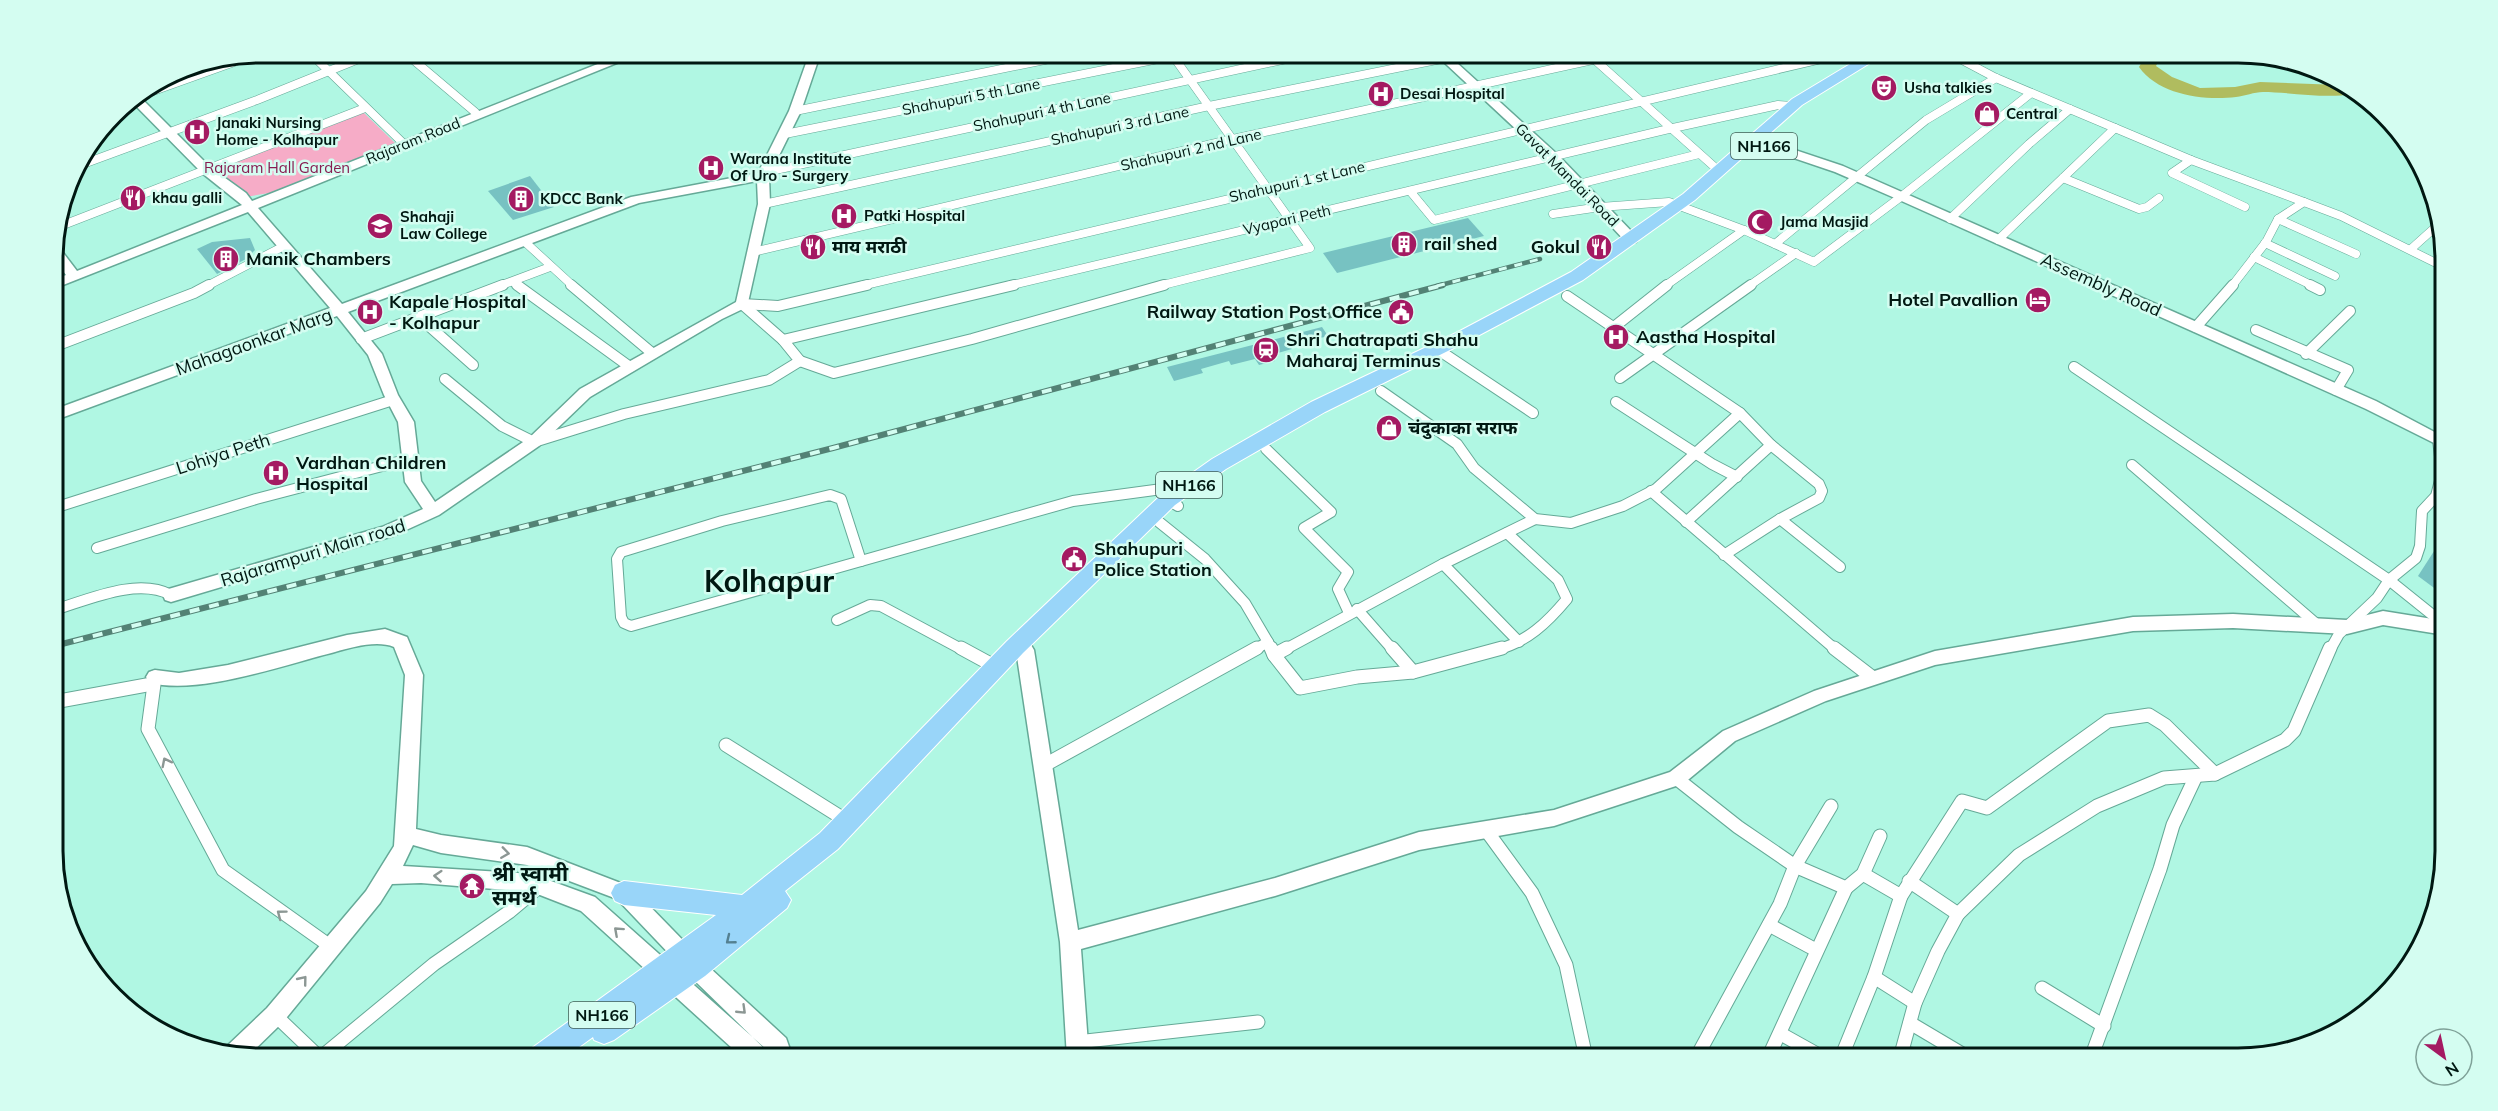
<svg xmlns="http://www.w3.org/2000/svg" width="2498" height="1111" viewBox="0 0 2498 1111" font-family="Mulish,'Noto Sans Devanagari',sans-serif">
<rect width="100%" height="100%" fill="#b0f7e3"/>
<polygon fill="#f6acc7" points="362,111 395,143 275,192 246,197 214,169"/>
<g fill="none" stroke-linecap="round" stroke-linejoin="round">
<path fill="#b0bc5f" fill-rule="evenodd" d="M 2151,52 L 2197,52 C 2188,61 2170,63 2158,62 L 2156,66 L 2172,77 L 2200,88 L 2235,87 L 2260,82 L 2339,85 L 2351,94 C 2328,99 2288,92 2263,92 C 2254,92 2245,96 2236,97 C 2204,101 2159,95 2139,67 L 2147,53 Z"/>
</g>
<g fill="#77c2c2">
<polygon points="530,176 554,207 513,220 488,191"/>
<polygon points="1468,218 1484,236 1337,273 1323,253"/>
<polygon points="250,238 255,250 246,259 217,274 197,249 212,242"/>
<polygon points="1322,327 1328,336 1290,346 1292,349 1271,355 1275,361 1259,365 1255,359 1231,365 1229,361 1201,369 1203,373 1174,381 1167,367"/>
<polygon points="2445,534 2445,596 2418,576"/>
</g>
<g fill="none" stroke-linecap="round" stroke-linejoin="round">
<defs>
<g id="street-far2">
<polyline points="309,52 404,144"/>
<polyline points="404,52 475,112"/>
<polyline points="1947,52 1996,78 2115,128 1998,240"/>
<polyline points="1595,60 1719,171"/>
<polyline points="131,99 262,52"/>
<polyline points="795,111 1084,52"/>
<polyline points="2115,128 2191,160 2172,173 2245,207"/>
<polyline points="785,134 1193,52"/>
<polyline points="2191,160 2304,202"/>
<polyline points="75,167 257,100 376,52"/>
<polyline points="766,172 1319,52"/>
<polyline points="2063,178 2139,209 2147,207 2159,198"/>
<polyline points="1410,191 1434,220 1699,154"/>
<polyline points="764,204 1209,106 1476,52"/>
<polyline points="1553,214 1600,207 1669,202 1744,230 1814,262 1902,196 2031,93"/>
<polyline points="1950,219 2029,144 2070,109"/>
<polyline points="2278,219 2356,254"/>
<polyline points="58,227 365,108"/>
<polyline points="525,242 573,286"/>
<polyline points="2265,243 2335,276"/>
<polyline points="1775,244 1926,120 1996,78"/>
<polyline points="2411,249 2440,223"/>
<polyline points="753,252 1233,139 1629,52"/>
<polyline points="2254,257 2313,286"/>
<polyline points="513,282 519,286"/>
<polyline points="207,286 284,246"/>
<polyline points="499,286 550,267"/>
<polyline points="861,286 1851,52"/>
<polyline points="1008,286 1673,128 1778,105 1792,106"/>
<polyline points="1159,286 1310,248 1173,56"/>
<polyline points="1665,286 1744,230"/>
<polyline points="1749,286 1796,253"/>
<polyline points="2232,286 2266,242 2278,219 2304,202 2341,216 2444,267"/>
</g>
<g id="street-far1">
<polyline points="517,285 630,367"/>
<polyline points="571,285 652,353"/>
<polyline points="2310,285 2320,290"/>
<polyline points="1567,296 1740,413 1771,445 1819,484 1822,491 1819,498 1780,519 1724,555"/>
<polyline points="742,304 778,306 867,285"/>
<polyline points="419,317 473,365"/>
<polyline points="1614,327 1667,285"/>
<polyline points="2196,327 2233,285"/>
<polyline points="2256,330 2348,370 2336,390"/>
<polyline points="361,339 503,285"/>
<polyline points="783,340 1014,285"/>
<polyline points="53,347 194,293 209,285"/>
<polyline points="1437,349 1533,413"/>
<polyline points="2306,354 2350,311"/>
<polyline points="800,361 834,373 972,339 1164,285"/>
<polyline points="2074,367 2389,580 2445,625"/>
<polyline points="1620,378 1751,285"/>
<polyline points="445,379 502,426 534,442 624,414 769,380 800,361 783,340 742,304"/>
<polyline points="1381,391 1457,444 1474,468 1535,519 1571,523 1623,506 1656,489 1740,413"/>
<polyline points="1616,402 1712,464 1737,477"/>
<polyline points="1266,449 1331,512 1304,528 1348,572 1338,589 1349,613"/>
<polyline points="2132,465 2320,627"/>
<polyline points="1651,491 1836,650"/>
<polygon points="830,495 841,499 861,561 631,626 624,623 621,617 617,559 621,552 722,521"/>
<polyline points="54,508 393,400"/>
<polyline points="1780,519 1840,567"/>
<polyline points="1159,522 1205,559 1245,603 1268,642 1254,650"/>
<polyline points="1686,522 1771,445"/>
<polyline points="97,548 256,499 409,459"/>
<polyline points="861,561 1073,501 1162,489 1168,500 1178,506"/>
<polyline points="1443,564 1519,642"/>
<polyline points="1357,609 1393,650"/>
<path d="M 54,610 C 88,600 137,577 171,595"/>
<polyline points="837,620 870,605 881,606 963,650"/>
<polyline points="1268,642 1272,650"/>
<polyline points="1284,650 1443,564 1535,519"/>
<path d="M 1496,650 C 1527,642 1547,623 1567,599 L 1558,580 L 1507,533"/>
<polyline points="2330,650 2339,634 2377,598 2389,580 2416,558 2420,546 2422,511 2436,496 2442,473 2438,440 2444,428"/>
</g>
<g id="street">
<polyline points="961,648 996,667"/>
<polyline points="1271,648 1274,655 1287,648"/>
<polyline points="1392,648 1413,672 1502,648"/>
<polyline points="1834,648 1873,678"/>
<polyline points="1274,655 1300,688 1357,677 1413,672"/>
<polyline points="155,677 148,729 223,870 330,946"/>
<polyline points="54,702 152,684"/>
<polyline points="726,745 847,821"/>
<polyline points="1043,766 1257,648"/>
<polyline points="1676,778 1738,827 1795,866 1831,806"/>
<polyline points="1486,830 1532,893 1566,965 1586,1058"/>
<polyline points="1863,874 1901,896 1962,801 1987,808 2108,721 2149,715 2165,725 2215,774"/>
<polyline points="1909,881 1958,914"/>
<polyline points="1769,925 1816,950"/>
<polyline points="1874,977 1901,896"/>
<polyline points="2042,988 2104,1026"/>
<polyline points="275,1015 320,1058 434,964 509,912 540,886 552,864"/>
<polyline points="1910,1023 1969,1058"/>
<polyline points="1781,1034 1824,1058"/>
<polyline points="1077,1042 1258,1022"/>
<polyline points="1902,1052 1927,1058"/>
<polyline points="1696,1058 1780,904 1795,866 1846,888 1863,874 1880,836"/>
<polyline points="1768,1058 1846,888"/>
<polyline points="1841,1058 1874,977 1915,1003 1938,951 1958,914 2019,855 2097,806 2164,778 2215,774 2285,740 2294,731 2330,648"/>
<polyline points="1900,1058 1915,1003"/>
<polyline points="2091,1058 2160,869 2173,825 2196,776"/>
</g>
<g id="secondary">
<path d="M 628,52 L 644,52 L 258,208 L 342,304 L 631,197 L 758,173 L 789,111 L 810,52 L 821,52 L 801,111 L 769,176 L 770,204 L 747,307 L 722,319 L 590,397 L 539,446 L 439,515 L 393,536 L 171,602 L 165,600 L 163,595 L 165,590 L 382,527 L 423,509 L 405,482 L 398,422 L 384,395 L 368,355 L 337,316 L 53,421 L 53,410 L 330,308 L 248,212 L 53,289 L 53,280 L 66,275 L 53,258 L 53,245 L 58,246 L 77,271 L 242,205 L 202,173 L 130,100 L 138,95 L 210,167 L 246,193 L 252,201 ZM 757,181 L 758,204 L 736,302 L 580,389 L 529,438 L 435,502 L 421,481 L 414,422 L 398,395 L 382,354 L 348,312 L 639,203 Z"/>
<polygon points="1433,52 1445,52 1557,154 1636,236 1638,239 1636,242 1626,242 1549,160"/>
<polygon points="1753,136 1843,166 2376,401 2444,437 2444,448 2366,409 1897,199 1835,172 1749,143 1747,140"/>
<polygon points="2383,611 2445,621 2445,635 2383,625 2347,634 2233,628 2133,631 1935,665 1826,701 1735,741 1683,784 1676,786 1554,826 1419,850 1275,896 1081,949 1089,1058 1067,1058 1060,942 1016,650 1019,645 1025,643 1031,645 1034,650 1078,930 1275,878 1419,832 1554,810 1670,772 1723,731 1814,691 1935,651 2133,617 2233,614 2347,620"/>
<path d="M 385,629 L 407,637 L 423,675 L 416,829 L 441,835 L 527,847 L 631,887 L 710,968 L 786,1038 L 793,1058 L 771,1058 L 769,1053 L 696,982 L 617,899 L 527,865 L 441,853 L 413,845 L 403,866 L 518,873 L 540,877 L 595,897 L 767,1050 L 770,1058 L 743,1058 L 581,911 L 540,895 L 518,891 L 421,883 L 392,884 L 380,903 L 283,1022 L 248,1056 L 225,1052 L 227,1046 L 267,1008 L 366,891 L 394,846 L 405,675 L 394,647 C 377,640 353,647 335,652 C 287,664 194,697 149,682 L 146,677 L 149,672 L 155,670 L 179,673 L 228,665 L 347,635 Z"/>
</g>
<polygon id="highway" points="1870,52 1888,52 1802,105 1695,200 1583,280 1470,340 1325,412 1226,469 1175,505 1023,653 838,849 785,891 791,900 787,908 705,976 614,1040 604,1044 594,1040 593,1037 564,1058 528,1058 532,1048 716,915 624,905 615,901 611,893 615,885 624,881 742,895 820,833 1007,641 1161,495 1212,459 1311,402 1458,332 1571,272 1683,194 1792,99"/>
</defs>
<use href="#street-far2" stroke="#65a997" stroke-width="9"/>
<use href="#street-far1" stroke="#65a997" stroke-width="12"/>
<use href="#street" stroke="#65a997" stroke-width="15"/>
<use href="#secondary" stroke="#65a997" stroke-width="3"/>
<use href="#highway" stroke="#fff" stroke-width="2"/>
<use href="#street-far2" stroke="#fff" stroke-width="8"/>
<use href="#street-far1" stroke="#fff" stroke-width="10"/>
<use href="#street" stroke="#fff" stroke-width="13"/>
<use href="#secondary" fill="#fff" fill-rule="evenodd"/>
<use href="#highway" fill="#99d5f9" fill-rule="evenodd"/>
<defs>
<polyline id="rail-far1" points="1437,286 1540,259"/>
<polyline id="rail" points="54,646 833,448 1443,285"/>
</defs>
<use href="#rail-far1" stroke="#538275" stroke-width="4.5"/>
<use href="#rail" stroke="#538275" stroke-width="6"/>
<use href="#rail-far1" stroke="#d4fdf1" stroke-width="3" stroke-dasharray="8" stroke-linecap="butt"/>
<use href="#rail" stroke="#d4fdf1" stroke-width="4" stroke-dasharray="10" stroke-linecap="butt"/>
</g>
<defs><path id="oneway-chevron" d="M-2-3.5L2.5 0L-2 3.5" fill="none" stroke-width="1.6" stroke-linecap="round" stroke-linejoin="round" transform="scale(1.5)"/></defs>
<g stroke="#8c9794">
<use href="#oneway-chevron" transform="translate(166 762) rotate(-117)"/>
<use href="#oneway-chevron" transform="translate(505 853) rotate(8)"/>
<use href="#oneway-chevron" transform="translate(438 876) rotate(-176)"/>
<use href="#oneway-chevron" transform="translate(281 914) rotate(-143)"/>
<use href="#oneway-chevron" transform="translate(618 931) rotate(-138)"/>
<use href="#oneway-chevron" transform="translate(303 980) rotate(-51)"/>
<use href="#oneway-chevron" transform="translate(742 1010) rotate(44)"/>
</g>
<use stroke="#548091" href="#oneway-chevron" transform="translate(730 940) rotate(141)"/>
<defs>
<symbol id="theatre-disc" viewBox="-11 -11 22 22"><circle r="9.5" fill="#a41a62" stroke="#d4fdf1"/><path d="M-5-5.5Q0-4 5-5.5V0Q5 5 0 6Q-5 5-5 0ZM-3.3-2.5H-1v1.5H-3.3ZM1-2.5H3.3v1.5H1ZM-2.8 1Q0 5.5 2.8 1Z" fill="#fff"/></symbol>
<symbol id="hospital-disc" viewBox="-11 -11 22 22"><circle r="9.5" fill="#a41a62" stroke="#d4fdf1"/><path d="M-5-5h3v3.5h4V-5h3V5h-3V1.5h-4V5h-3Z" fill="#fff"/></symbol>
<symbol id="shop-disc" viewBox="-11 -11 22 22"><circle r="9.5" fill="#a41a62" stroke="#d4fdf1"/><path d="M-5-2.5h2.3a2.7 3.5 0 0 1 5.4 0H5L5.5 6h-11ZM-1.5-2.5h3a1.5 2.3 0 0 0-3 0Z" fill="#fff"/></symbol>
<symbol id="restaurant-disc" viewBox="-11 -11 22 22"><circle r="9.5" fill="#a41a62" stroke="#d4fdf1"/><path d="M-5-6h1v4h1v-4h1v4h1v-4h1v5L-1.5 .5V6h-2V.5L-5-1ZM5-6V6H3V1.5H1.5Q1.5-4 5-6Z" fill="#fff"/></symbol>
<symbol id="building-disc" viewBox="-11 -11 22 22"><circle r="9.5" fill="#a41a62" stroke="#d4fdf1"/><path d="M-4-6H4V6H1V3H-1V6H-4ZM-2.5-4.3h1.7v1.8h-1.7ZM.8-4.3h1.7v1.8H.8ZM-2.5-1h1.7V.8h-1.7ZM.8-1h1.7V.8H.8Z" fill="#fff"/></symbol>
<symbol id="mosque-disc" viewBox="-11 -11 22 22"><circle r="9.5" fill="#a41a62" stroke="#d4fdf1"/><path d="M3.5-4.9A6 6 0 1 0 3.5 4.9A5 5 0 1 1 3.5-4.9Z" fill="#fff"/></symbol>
<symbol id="university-disc" viewBox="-11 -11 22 22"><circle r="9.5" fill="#a41a62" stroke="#d4fdf1"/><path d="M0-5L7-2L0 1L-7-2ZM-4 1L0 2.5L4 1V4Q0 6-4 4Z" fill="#fff"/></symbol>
<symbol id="hotel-disc" viewBox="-11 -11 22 22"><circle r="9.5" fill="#a41a62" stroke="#d4fdf1"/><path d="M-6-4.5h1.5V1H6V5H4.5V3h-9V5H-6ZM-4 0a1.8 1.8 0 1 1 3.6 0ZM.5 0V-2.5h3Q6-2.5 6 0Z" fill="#fff"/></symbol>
<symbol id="civic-disc" viewBox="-11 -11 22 22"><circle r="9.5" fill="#a41a62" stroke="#d4fdf1"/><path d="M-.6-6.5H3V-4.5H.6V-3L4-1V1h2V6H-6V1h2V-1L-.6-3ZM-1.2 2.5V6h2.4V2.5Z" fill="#fff"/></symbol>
<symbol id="station-disc" viewBox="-11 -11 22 22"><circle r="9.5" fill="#a41a62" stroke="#d4fdf1"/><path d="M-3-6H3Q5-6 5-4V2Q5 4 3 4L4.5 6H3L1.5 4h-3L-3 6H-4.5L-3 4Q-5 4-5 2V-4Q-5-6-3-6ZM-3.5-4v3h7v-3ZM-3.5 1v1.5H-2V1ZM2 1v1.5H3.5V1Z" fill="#fff"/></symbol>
<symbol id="temple-disc" viewBox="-11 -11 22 22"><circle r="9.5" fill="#a41a62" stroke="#d4fdf1"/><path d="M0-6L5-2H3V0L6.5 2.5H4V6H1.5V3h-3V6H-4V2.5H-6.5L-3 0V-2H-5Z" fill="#fff"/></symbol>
</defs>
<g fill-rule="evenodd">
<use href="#theatre-disc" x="1869" y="73" width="30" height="30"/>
<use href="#hospital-disc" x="1366" y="79" width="30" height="30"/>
<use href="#shop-disc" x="1972" y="99" width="30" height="30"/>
<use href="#hospital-disc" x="182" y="117" width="30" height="30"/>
<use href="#hospital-disc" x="696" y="153" width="30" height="30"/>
<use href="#restaurant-disc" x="118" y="183" width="30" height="30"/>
<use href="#building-disc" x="506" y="184" width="30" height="30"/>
<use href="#hospital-disc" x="829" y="201" width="30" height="30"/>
<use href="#mosque-disc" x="1745" y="207" width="30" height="30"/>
<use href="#university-disc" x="365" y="211" width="30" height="30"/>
<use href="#building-disc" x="1389" y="229" width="30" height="30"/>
<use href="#restaurant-disc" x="798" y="232" width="30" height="30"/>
<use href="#restaurant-disc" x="1584" y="232" width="30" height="30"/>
<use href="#building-disc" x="211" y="244" width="30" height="30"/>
<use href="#hotel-disc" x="2023" y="285" width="30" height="30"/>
<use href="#hospital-disc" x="355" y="297" width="30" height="30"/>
<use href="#civic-disc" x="1386" y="297" width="30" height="30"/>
<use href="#hospital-disc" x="1601" y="322" width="30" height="30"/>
<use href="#station-disc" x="1251" y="335" width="30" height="30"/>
<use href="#shop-disc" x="1374" y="413" width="30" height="30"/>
<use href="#hospital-disc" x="261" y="458" width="30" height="30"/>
<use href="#civic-disc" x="1059" y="544" width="30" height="30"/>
<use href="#temple-disc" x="457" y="871" width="30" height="30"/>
</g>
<g text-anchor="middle" stroke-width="5" stroke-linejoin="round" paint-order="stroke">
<g font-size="15" font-weight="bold" fill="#001812" stroke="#d4fdf1" text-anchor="start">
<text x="1904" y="93">Usha talkies</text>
<text x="1400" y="99">Desai Hospital</text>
<text x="2006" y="119">Central</text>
<text x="216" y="128">Janaki Nursing<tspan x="216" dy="17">Home - Kolhapur</tspan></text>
<text x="730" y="164">Warana Institute<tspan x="730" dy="17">Of Uro - Surgery</tspan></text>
<text x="152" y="203">khau galli</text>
<text x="540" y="204">KDCC Bank</text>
<text x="864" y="221">Patki Hospital</text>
<text x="400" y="222">Shahaji<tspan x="400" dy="17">Law College</tspan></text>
<text x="1780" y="227">Jama Masjid</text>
</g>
<g font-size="15" fill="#001812" stroke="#d4fdf1">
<text transform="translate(971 97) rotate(-11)" y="5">Shahupuri 5 th Lane</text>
<text transform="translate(1042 112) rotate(-12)" y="5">Shahupuri 4 th Lane</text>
<text transform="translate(1120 126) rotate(-12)" y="5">Shahupuri 3 rd Lane</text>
<text transform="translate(413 141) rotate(-22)" y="5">Rajaram Road</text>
<text transform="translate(1191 150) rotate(-13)" y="5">Shahupuri 2 nd Lane</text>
<text transform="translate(1567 175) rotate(45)" y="5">Gavat Mandai Road</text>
<text transform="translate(1297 182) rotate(-13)" y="5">Shahupuri 1 st Lane</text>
<text transform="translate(1287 220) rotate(-13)" y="5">Vyapari Peth</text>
</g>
<g font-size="15" fill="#871c51" stroke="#d4fdf1">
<text x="277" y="173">Rajaram Hall Garden</text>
</g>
<g fill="#d4fdf1" stroke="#405d55" stroke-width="1.5">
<rect x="1731" y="133" width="66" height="26" rx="4.5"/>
<rect x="1156" y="472" width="66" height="26" rx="4.5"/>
<rect x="569" y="1002" width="66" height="26" rx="4.5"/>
</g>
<g font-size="16" font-weight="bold" fill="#001812">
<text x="1764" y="152">NH166</text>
<text x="1189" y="491">NH166</text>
<text x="602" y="1021">NH166</text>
</g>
<g font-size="18" font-weight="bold" fill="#001812" stroke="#d4fdf1" text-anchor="start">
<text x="1424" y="250">rail shed</text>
<text x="832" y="253">माय मराठी</text>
<text x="1580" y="253" text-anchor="end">Gokul</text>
<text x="246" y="265">Manik Chambers</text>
<text x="2018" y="306" text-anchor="end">Hotel Pavallion</text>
<text x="389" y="308">Kapale Hospital<tspan x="389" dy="21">- Kolhapur</tspan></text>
<text x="1382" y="318" text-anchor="end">Railway Station Post Office</text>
<text x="1636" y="343">Aastha Hospital</text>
<text x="1286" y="346">Shri Chatrapati Shahu<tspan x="1286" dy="21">Maharaj Terminus</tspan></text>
<text x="1408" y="434">चंदुकाका सराफ</text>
<text x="296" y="469">Vardhan Children<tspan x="296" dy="21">Hospital</tspan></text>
<text x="1094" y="555">Shahupuri<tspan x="1094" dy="21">Police Station</tspan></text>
</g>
<g font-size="18" fill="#001812" stroke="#d4fdf1">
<text transform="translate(2101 285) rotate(24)" y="6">Assembly Road</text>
<text transform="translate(254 342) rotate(-20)" y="6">Mahagaonkar Marg</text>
<text transform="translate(223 454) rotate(-18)" y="6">Lohiya Peth</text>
<text transform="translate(313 553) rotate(-17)" y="6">Rajarampuri Main road</text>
</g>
<g font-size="21" font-weight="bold" fill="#001812" stroke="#d4fdf1" text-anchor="start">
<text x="492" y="881">श्री स्वामी<tspan x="492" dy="24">समर्थ</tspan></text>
</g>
<g font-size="30" font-weight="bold" fill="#001812" stroke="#d4fdf1">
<text x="769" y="592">Kolhapur</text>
</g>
</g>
<path d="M0 0H2498V1111H0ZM260 63H2238A197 197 0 0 1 2435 260V851A197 197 0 0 1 2238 1048H260A197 197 0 0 1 63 851V260A197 197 0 0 1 260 63Z" fill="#d4fdf1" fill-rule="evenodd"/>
<path fill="none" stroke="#001812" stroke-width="3" d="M260 63H2238A197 197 0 0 1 2435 260V851A197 197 0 0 1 2238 1048H260A197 197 0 0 1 63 851V260A197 197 0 0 1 260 63Z"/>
<g transform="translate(2444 1057) rotate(147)"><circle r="28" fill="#d4fdf1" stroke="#7fa198" stroke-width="1.5"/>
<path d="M0-4.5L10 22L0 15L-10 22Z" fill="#a41a62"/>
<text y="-9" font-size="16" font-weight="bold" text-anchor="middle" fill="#001812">N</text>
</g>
</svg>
